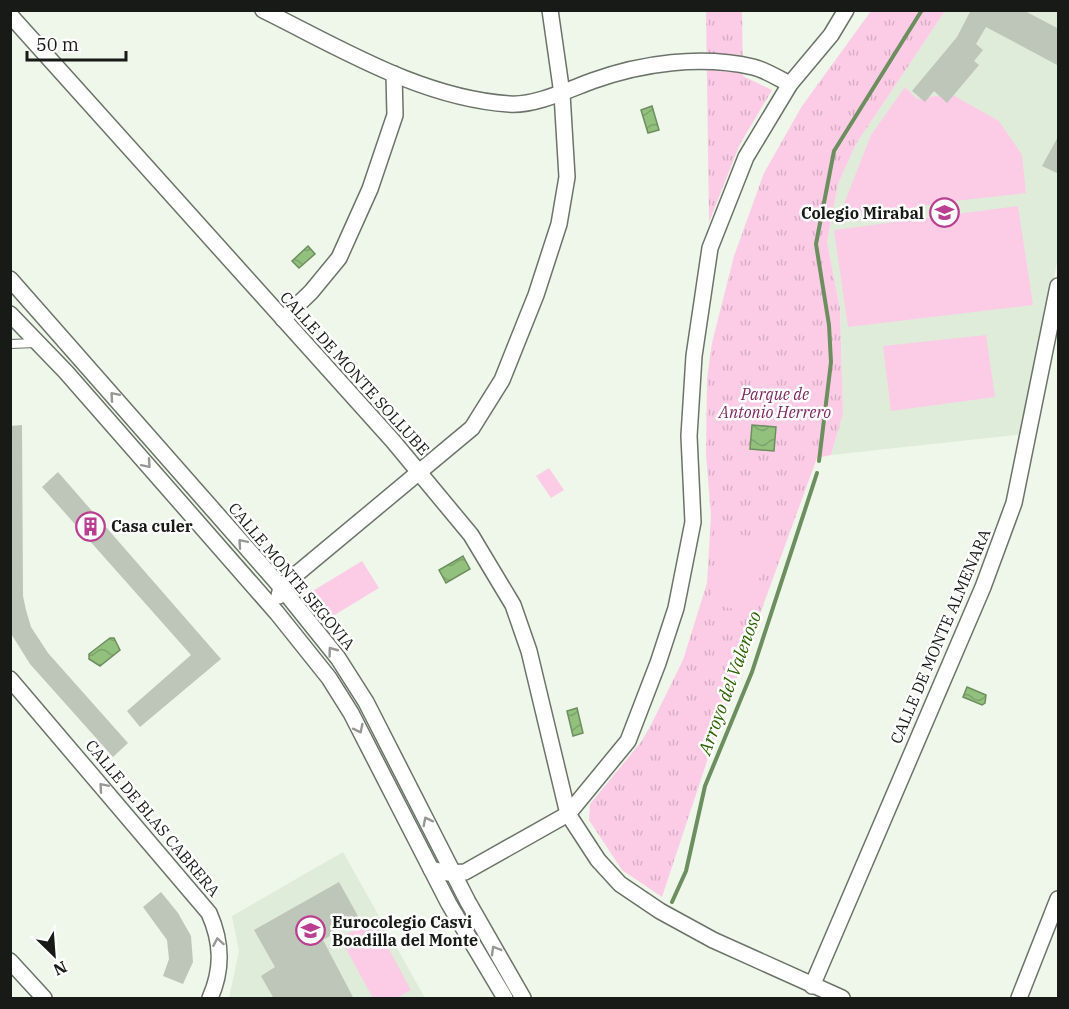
<svg xmlns="http://www.w3.org/2000/svg" width="1069" height="1009" viewBox="0 0 1069 1009" font-family="'IBM Plex Serif',serif">
<defs>
<pattern id="grass-tufts" width="24" height="20" patternUnits="userSpaceOnUse" patternTransform="scale(1.5)"><rect width="24" height="20" fill="#fccce7"/><path d="M3 7l-1-3M5 7V3M7 7l1-3M15 17l-1-3M17 17v-4M19 17l1-3" fill="none" stroke="#d7afc5"/></pattern>
<pattern id="water-waves" width="16" height="10" patternUnits="userSpaceOnUse" patternTransform="scale(1.5)"><rect width="16" height="10" fill="#92c07d"/><path d="M0 5q4-4 8 0t8 0" fill="none" stroke="#7da46b"/></pattern>
</defs>
<rect width="100%" height="100%" fill="#eef7ea"/>
<g fill="#dfecd9">
<polygon points="945,11 1058,11 1058,257 1024,434 831,455 843,414 840,307 827,242 838,184 856,144"/>
<polygon points="343,852 425,998 229,998 239,951 232,916"/>
</g>
<g fill="url(#grass-tufts)">
<polygon points="706,11 742,11 743,76 772,90 740,144 709,222"/>
<polygon points="871,11 945,11 856,144 838,184 827,242 840,308 843,414 831,455 817,458 714,740 662,897 622,870 589,820 590,804 641,742 651,725 683,660 707,583 711,516 706,455 707,378 712,343 734,256 764,173 802,106"/>
</g>
<g fill="#fccce7">
<polygon points="905,87 917,99 951,94 999,121 1022,155 1026,193 945,202 837,222 871,135"/>
<polygon points="1018,206 1033,305 848,327 834,230"/>
<polygon points="986,335 995,397 891,411 883,346"/>
<polygon points="549,468 564,490 551,498 536,476"/>
<polygon points="725,531 772,542 761,578 755,577 746,612 709,603"/>
<polygon points="362,561 379,588 328,619 311,592"/>
<polygon points="373,920 411,990 396,998 373,998 340,938"/>
</g>
<g fill="url(#water-waves)" stroke="#6d8e5e" stroke-width="1.5">
<polygon points="652,106 659,130 648,133 641,110"/>
<polygon points="308,246 315,254 299,268 292,261"/>
<polygon points="752,425 776,427 774,451 750,449"/>
<polygon points="463,556 470,569 446,583 439,570"/>
<polygon points="110,638 114,638 120,650 100,666 89,659 89,654"/>
<polygon points="967,687 986,695 985,703 982,705 963,697"/>
<polygon points="577,708 583,733 573,736 567,711"/>
</g>
<g fill="none" stroke-linecap="round" stroke-linejoin="round">
<g stroke="#6d8e5e" stroke-width="4">
<polyline points="819,461 831,362 829,325 816,244 834,151 922,10"/>
<polyline points="672,902 686,871 705,786 752,672 817,473"/>
</g>
</g>
<g fill="#bdc6b9">
<polygon points="971,10 1023,10 1059,29 1059,66 986,27 976,44 983,50 974,61 979,65 947,103 934,91 925,102 912,91 957,37"/>
<polygon points="1059,135 1059,174 1042,166"/>
<polygon points="22,425 23,596 26,610 31,627 48,653 128,743 113,757 30,664 10,632 10,426"/>
<polygon points="58,472 221,659 140,727 127,711 191,655 42,487"/>
<polygon points="339,882 358,916 330,932 332,935 323,940 354,999 274,999 261,976 275,967 254,930"/>
<polygon points="161,892 178,913 191,936 193,962 183,984 163,976 169,959 167,940 143,907"/>
</g>
<g fill="none" stroke-linecap="round" stroke-linejoin="round">
<defs>
<polyline id="service" points="10,344 36,343"/>
<g id="minor">
<path d="M 263,10 C 340,48 421,98 509,104 C 534,106 568,90 592,81 C 642,63 701,55 753,67 C 766,70 779,79 790,84"/>
<polyline points="10,15 393,441 471,535 513,605 529,651 568,814 598,860 620,884 660,911 713,940 842,998"/>
<polyline points="10,279 281,587 338,658 366,702 468,902 523,998"/>
<polyline points="10,314 66,372 277,613 329,678 351,713 449,904 505,998"/>
<polyline points="283,319 311,292 339,258 370,189 395,115 394,74"/>
<polyline points="279,596 281,587 472,428 502,380 536,295 559,224 567,177 562,94 550,10"/>
<path d="M 10,679 L 209,913 C 222,942 223,969 210,998"/>
<polyline points="431,869 448,873 465,872 568,814 628,741 658,663 676,608 693,522 689,436 694,356 710,248 746,157 790,84 831,35 846,10"/>
<polyline points="10,961 44,998"/>
<polyline points="812,986 983,587 1014,503 1058,286"/>
<polyline points="1019,998 1058,899"/>
</g>
</defs>
<use href="#service" stroke="#6b7468" stroke-width="10"/>
<use href="#minor" stroke="#6b7468" stroke-width="18"/>
<use href="#service" stroke="#fff" stroke-width="8"/>
<use href="#minor" stroke="#fff" stroke-width="15"/>
</g>
<defs><path id="oneway-chevron" d="M-2-3.5L2.5 0L-2 3.5" fill="none" stroke-width="1.6" stroke-linecap="round" stroke-linejoin="round" transform="scale(1.5)"/></defs>
<g stroke="#979896">
<use href="#oneway-chevron" transform="translate(114 396) rotate(-131)"/>
<use href="#oneway-chevron" transform="translate(147 464) rotate(49)"/>
<use href="#oneway-chevron" transform="translate(242 543) rotate(-131)"/>
<use href="#oneway-chevron" transform="translate(332 651) rotate(-127)"/>
<use href="#oneway-chevron" transform="translate(359 729) rotate(63)"/>
<use href="#oneway-chevron" transform="translate(103 787) rotate(-131)"/>
<use href="#oneway-chevron" transform="translate(427 821) rotate(-117)"/>
<use href="#oneway-chevron" transform="translate(218 942) rotate(-100)"/>
<use href="#oneway-chevron" transform="translate(495 950) rotate(-120)"/>
</g>
<defs>
<symbol id="university-ring" viewBox="-11 -11 22 22"><circle r="9.5" fill="#fff" stroke="#ba3f90" stroke-width="1.5"/><path d="M0-5L7-2L0 1L-7-2ZM-4 1L0 2.5L4 1V4Q0 6-4 4Z" fill="#ba3f90"/></symbol>
<symbol id="building-ring" viewBox="-11 -11 22 22"><circle r="9.5" fill="#fff" stroke="#ba3f90" stroke-width="1.5"/><path d="M-4-6H4V6H1V3H-1V6H-4ZM-2.5-4.3h1.7v1.8h-1.7ZM.8-4.3h1.7v1.8H.8ZM-2.5-1h1.7V.8h-1.7ZM.8-1h1.7V.8H.8Z" fill="#ba3f90"/></symbol>
<symbol id="school-ring" viewBox="-11 -11 22 22"><circle r="9.5" fill="#fff" stroke="#ba3f90" stroke-width="1.5"/><path d="M0-5L7-2L0 1L-7-2ZM-4 1L0 2.5L4 1V4Q0 6-4 4Z" fill="#ba3f90"/></symbol>
</defs>
<g fill-rule="evenodd">
<use href="#university-ring" x="928" y="196" width="33" height="33"/>
<use href="#building-ring" x="74" y="510" width="33" height="33"/>
<use href="#school-ring" x="294" y="914" width="33" height="33"/>
</g>
<g text-anchor="middle" stroke-width="5" stroke-linejoin="round" paint-order="stroke">
<g font-size="16" font-weight="bold" fill="#171a16" stroke="#fff" text-anchor="start">
<text x="924" y="219" text-anchor="end">Colegio Mirabal</text>
<text x="111" y="532">Casa culer</text>
<text x="332" y="928">Eurocolegio Casvi<tspan x="332" dy="18">Boadilla del Monte</tspan></text>
</g>
<g font-size="16" fill="#171a16" stroke="#fff">
<text transform="translate(355 373) rotate(48)" y="6">CALLE DE MONTE SOLLUBE</text>
<text transform="translate(292 576) rotate(50)" y="6">CALLE MONTE SEGOVIA</text>
<text transform="translate(940 636) rotate(-67)" y="6">CALLE DE MONTE ALMENARA</text>
<text transform="translate(153 818) rotate(50)" y="6">CALLE DE BLAS CABRERA</text>
</g>
<g font-size="16" font-style="italic" fill="#7f2961" stroke="#fff">
<text x="775" y="400">Parque de<tspan x="775" dy="18">Antonio Herrero</tspan></text>
</g>
<g font-size="18" font-style="italic" fill="#2d6300" stroke="#fff">
<text transform="translate(730 683) rotate(-70)" y="6">Arroyo del Valenoso</text>
</g>
</g>
<rect width="1069" height="1009" fill="none" stroke="#171a16" stroke-width="24"/>
<g transform="translate(54 955) rotate(155)" stroke="#ffffff" stroke-width="4.5" paint-order="stroke">
<path d="M0-4.5L10 22L0 15L-10 22Z" fill="#171a16"/>
<text y="-9" font-size="16" font-weight="bold" text-anchor="middle" fill="#171a16">N</text>
</g>
<path d="M27 51v9h99v-9" fill="none" stroke="#171a16" stroke-width="3"/>
<text x="36" y="51" font-size="18" fill="#171a16" stroke="#ffffff" stroke-width="4.5" paint-order="stroke">50 m</text>
</svg>
